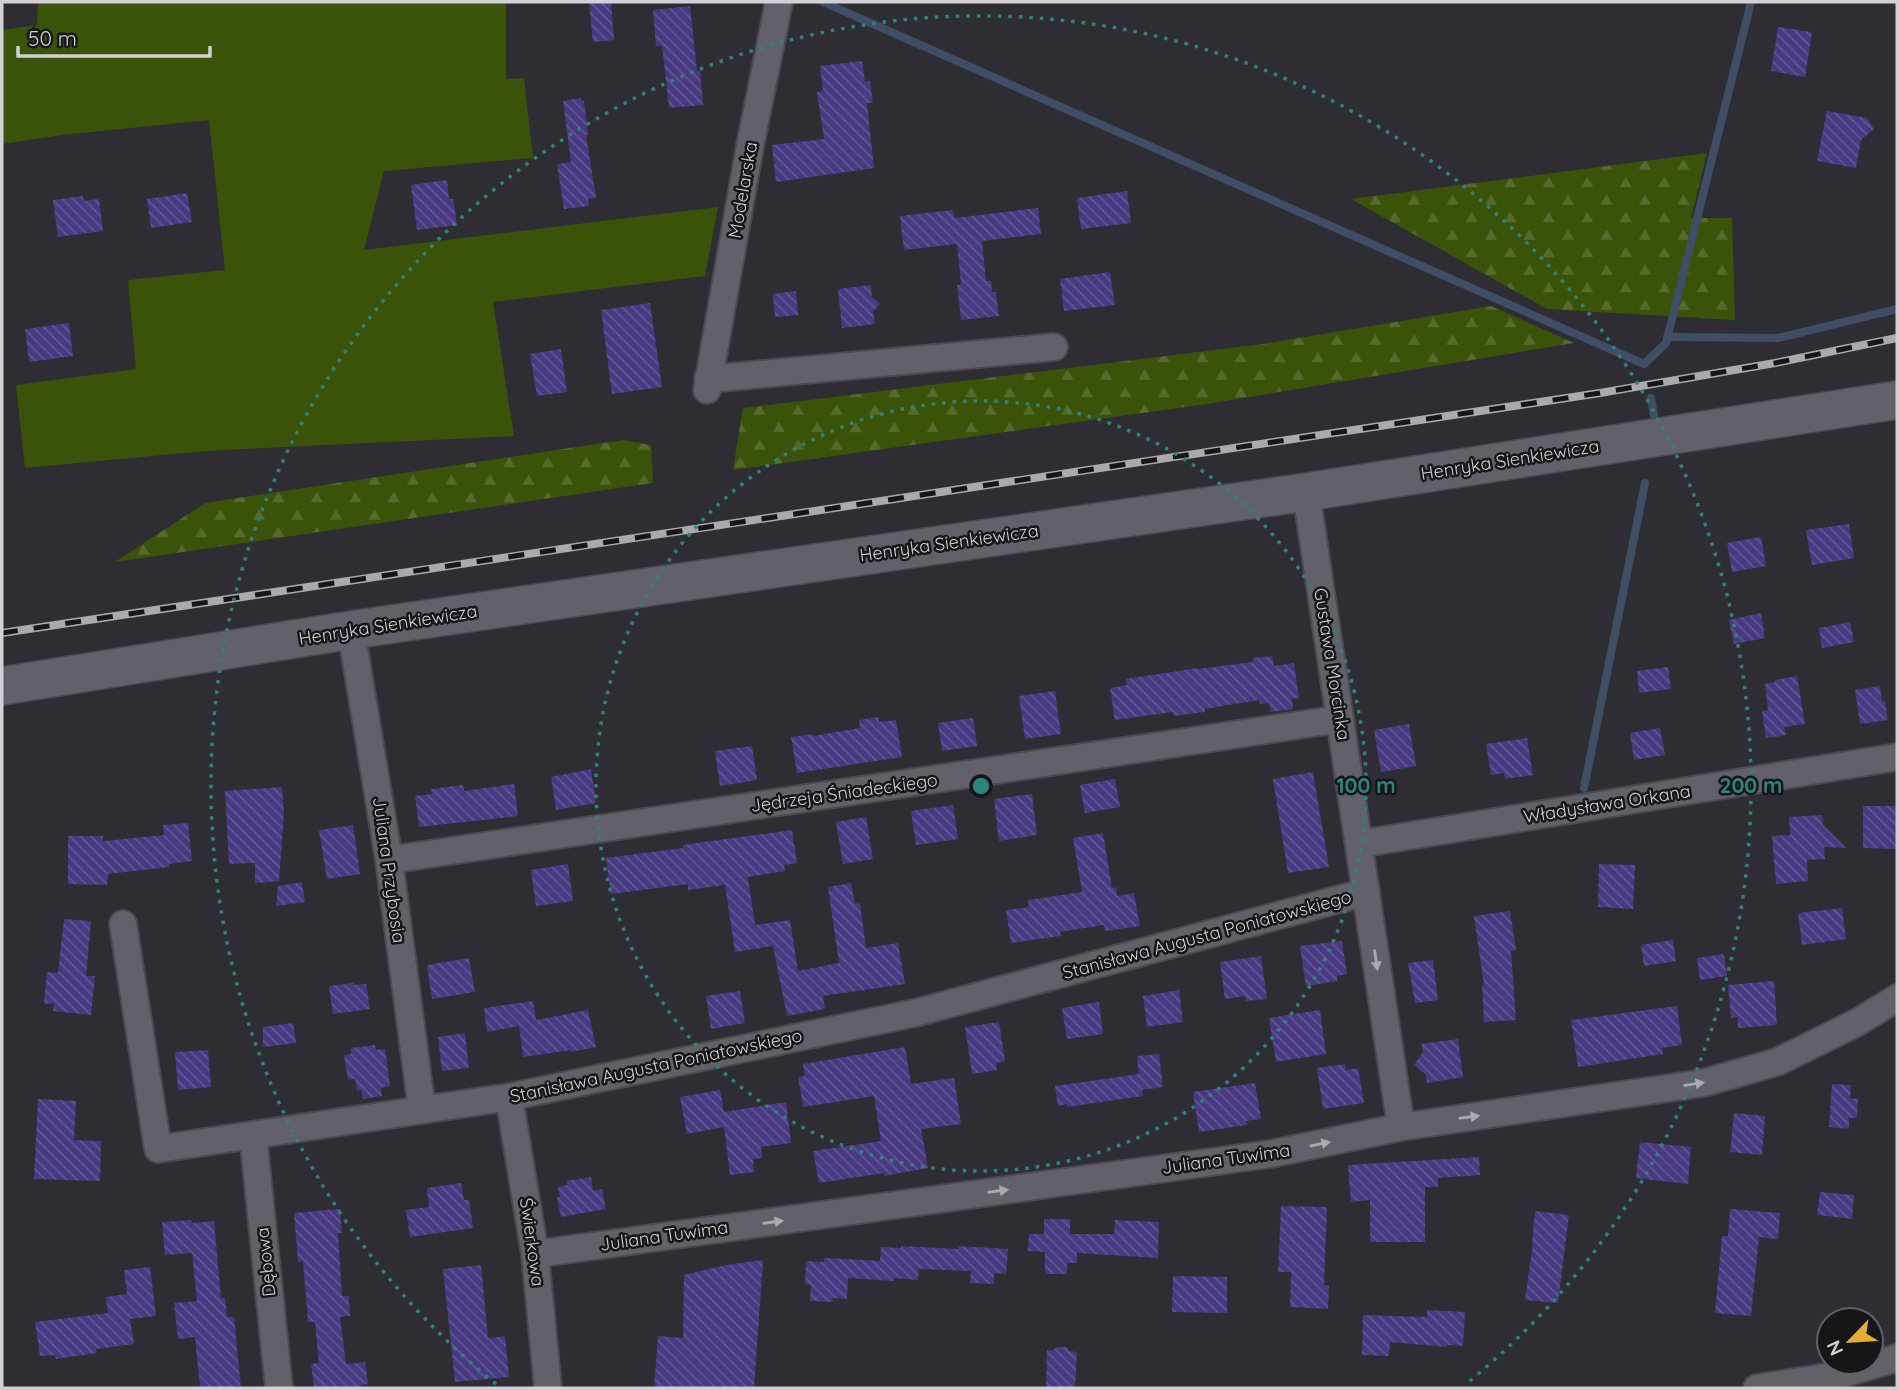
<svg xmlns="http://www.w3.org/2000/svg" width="1899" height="1390" viewBox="0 0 1899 1390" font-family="Quicksand,sans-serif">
<defs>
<pattern id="forest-firs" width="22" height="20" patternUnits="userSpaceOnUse" patternTransform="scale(1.75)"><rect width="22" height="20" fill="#3b5209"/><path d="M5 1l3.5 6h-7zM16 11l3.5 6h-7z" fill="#566a2c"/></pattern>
<pattern id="building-back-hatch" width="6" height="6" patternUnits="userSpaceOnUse" patternTransform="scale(1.75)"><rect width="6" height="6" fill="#493982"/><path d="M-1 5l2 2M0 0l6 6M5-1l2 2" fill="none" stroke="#625593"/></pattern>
</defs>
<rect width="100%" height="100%" fill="#2e2d34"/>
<polygon fill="#3b5209" points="38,2 506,2 506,79 524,78 533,158 384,171 364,250 718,207 705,276 493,302 514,436 205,451 25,468 16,385 136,369 128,280 225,270 209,120 62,135 2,144 2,30 37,25"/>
<g fill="url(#forest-firs)">
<polygon points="1707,153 1691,218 1732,218 1735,320 1547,309 1351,199"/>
<polygon points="1491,306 1574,343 1207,404 733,470 743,408 1263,344"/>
<polygon points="623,440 651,445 653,483 115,562 205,503"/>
</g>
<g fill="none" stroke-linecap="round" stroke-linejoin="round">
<g stroke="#3f4e65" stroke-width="8">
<polyline points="823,2 1644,364"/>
<polyline points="1667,337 1778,338 1897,309"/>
<polyline points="1644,364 1666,343 1751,2"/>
<polyline points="1651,398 1654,415"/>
<polyline points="1584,788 1645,483"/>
</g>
</g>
<g fill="url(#building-back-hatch)">
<polygon points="589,2 611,2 614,40 593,42"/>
<polygon points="690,6 697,71 700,71 703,105 669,108 662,46 656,46 653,10"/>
<polygon points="1778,27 1812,32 1805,77 1771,71"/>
<polygon points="862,61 865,82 870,81 873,103 867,103 874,168 776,182 772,145 824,139 817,92 823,91 820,66"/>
<polygon points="581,98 581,101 584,101 588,135 586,135 596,198 588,199 589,206 564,209 557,164 571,162 563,101"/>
<polygon points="1827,111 1867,118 1874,129 1861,140 1856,168 1817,161"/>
<polygon points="447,180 449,199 453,199 457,225 417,230 411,185"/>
<polygon points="1127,191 1131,223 1081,229 1077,198"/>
<polygon points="187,193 192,222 151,228 147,199"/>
<polygon points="83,196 84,201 99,199 103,231 58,237 53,200"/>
<polygon points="1038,208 1041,234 982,241 986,281 991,281 992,292 996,292 999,316 961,320 957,285 961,284 957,244 904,250 900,216 953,210 954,218"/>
<polygon points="1110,272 1115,305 1064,311 1060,279"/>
<polygon points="871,285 872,297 880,304 873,312 875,324 842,328 838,289"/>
<polygon points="796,291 798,315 775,317 773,294"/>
<polygon points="650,303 662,387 612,394 601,310"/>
<polygon points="69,323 73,356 29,362 25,329"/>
<polygon points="561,349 567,392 537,396 530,354"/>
<polygon points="1849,524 1854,558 1812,565 1806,530"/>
<polygon points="1761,537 1766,566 1732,572 1727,543"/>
<polygon points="1761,613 1765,638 1734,644 1729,620"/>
<polygon points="1850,622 1854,642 1822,648 1819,628"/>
<polygon points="1272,656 1274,666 1294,663 1299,698 1292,699 1293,709 1271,712 1269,703 1260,704 1259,700 1205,709 1205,712 1174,716 1173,712 1115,720 1110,688 1127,685 1126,679 1198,668 1198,669 1253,662 1253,658"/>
<polygon points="1668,667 1671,689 1639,693 1637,671"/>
<polygon points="1797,676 1805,724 1784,727 1786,735 1766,738 1762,711 1768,710 1765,684 1775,682 1775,680"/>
<polygon points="1880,686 1882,701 1885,701 1888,720 1860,724 1855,690"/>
<polygon points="1055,691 1061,734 1025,739 1019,696"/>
<polygon points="879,717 879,722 896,720 902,757 797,773 791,737 813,734 813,736 860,728 859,720"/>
<polygon points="973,718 977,746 942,751 938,723"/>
<polygon points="1409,724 1416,766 1381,772 1374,730"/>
<polygon points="1660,728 1665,755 1634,760 1630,733"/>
<polygon points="1527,738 1533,775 1505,779 1504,773 1491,775 1486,744"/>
<polygon points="752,746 757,780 720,786 715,751"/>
<polygon points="591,769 596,803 556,810 551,777"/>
<polygon points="1313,772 1329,867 1288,873 1273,779"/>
<polygon points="1115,779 1120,807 1085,813 1080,785"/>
<polygon points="514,784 518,816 419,827 415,796 432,794 431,789 463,785 464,791"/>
<polygon points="282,787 284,813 279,881 255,883 255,863 229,864 225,791"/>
<polygon points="1032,794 1037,835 999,841 994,799"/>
<polygon points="953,805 958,839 916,845 911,811"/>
<polygon points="1863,806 1897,806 1897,849 1863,848"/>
<polygon points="1822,815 1823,825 1846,848 1824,847 1825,859 1807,860 1808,881 1776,884 1772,836 1790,835 1789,817"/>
<polygon points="866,817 873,859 843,864 836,822"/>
<polygon points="188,823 192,861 169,864 169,867 108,874 107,885 68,884 68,836 103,836 103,841 164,835 163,825"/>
<polygon points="353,825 360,874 327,879 319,830"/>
<polygon points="792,830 797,863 784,865 785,871 748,877 755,925 790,920 798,971 839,963 828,887 851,883 855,904 860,903 866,948 898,943 905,984 823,996 825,1009 787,1016 773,946 735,952 725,885 688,890 688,884 611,894 606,858 683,848 683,845"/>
<polygon points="1103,833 1112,888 1116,887 1117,896 1134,893 1140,926 1105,931 1104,925 1060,932 1061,936 1011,943 1006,910 1029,907 1028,900 1082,892 1073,838"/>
<polygon points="568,864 573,901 536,906 531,870"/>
<polygon points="1599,864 1635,865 1633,909 1598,907"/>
<polygon points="302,882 305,902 276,906 278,886"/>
<polygon points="1842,908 1846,939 1802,945 1798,913"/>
<polygon points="1510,911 1516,950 1511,951 1516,1020 1484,1022 1482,985 1484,985 1474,916"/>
<polygon points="64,919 91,921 86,976 95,976 91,1015 53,1011 54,1003 44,1004 47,972 58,973"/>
<polygon points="1673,940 1676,961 1644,966 1641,945"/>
<polygon points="1342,941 1347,974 1337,976 1337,981 1306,986 1300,946"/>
<polygon points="1724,954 1727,976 1700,980 1697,958"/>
<polygon points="1261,956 1267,999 1246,1001 1245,996 1225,999 1220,962"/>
<polygon points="469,958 475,992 432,999 427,965"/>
<polygon points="1433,960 1438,1000 1415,1003 1408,963"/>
<polygon points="1774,981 1777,1025 1738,1028 1738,1017 1731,1018 1728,985"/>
<polygon points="353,983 353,985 366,984 370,1009 333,1014 329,986"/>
<polygon points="1179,990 1183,1022 1147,1027 1143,996"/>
<polygon points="740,991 745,1023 711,1029 706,996"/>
<polygon points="533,1001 536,1020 588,1010 596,1047 571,1052 571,1050 523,1057 519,1026 487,1032 484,1008"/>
<polygon points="1099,1002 1103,1034 1067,1039 1062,1008"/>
<polygon points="1677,1006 1682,1045 1662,1048 1663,1054 1578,1067 1571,1020"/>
<polygon points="1320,1010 1326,1054 1276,1062 1269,1018"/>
<polygon points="999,1022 1005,1061 996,1063 997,1070 972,1074 965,1027"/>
<polygon points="293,1023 296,1043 263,1047 263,1027"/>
<polygon points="465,1033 469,1068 442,1071 438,1037"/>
<polygon points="1458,1039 1463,1077 1427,1083 1426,1075 1414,1065 1423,1052 1421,1044"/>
<polygon points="375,1045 376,1050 385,1049 390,1086 381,1088 382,1096 363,1099 361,1090 357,1091 355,1079 348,1080 344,1055 351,1054 351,1048"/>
<polygon points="905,1047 911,1084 954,1078 961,1124 921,1129 928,1168 884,1176 884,1173 819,1183 813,1151 881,1141 874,1096 803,1107 798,1077 805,1076 803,1064"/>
<polygon points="208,1050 211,1087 178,1090 175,1052"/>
<polygon points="1159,1054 1163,1087 1142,1090 1143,1096 1067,1107 1067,1104 1058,1106 1055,1086 1139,1074 1137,1056"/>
<polygon points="1345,1064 1346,1070 1358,1068 1364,1103 1323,1109 1317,1068"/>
<polygon points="1255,1083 1261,1119 1246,1121 1247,1125 1199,1132 1193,1092"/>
<polygon points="1832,1084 1851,1085 1850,1098 1858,1099 1857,1118 1849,1118 1849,1129 1829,1127"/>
<polygon points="720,1090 724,1112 786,1102 791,1143 761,1147 762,1158 753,1159 754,1172 730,1175 724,1127 687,1134 680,1097"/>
<polygon points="38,1099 76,1101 74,1140 101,1141 100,1181 34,1179"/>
<polygon points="1734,1113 1765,1116 1762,1155 1730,1152"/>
<polygon points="1640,1142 1691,1147 1688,1184 1636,1178"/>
<polygon points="1479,1157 1480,1175 1438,1178 1438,1187 1425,1187 1425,1242 1370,1242 1370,1200 1351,1202 1348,1165"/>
<polygon points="591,1177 593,1191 602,1189 606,1209 561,1217 557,1197 560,1197 558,1187 567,1185 566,1181"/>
<polygon points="461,1183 464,1200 469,1200 473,1228 410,1237 406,1210 429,1207 427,1188"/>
<polygon points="1820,1192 1854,1195 1852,1219 1817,1215"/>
<polygon points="1281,1206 1327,1207 1324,1285 1329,1286 1328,1309 1290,1307 1291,1272 1278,1272"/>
<polygon points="340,1209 342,1233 338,1233 342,1296 349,1296 350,1316 340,1317 346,1364 365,1362 368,1384 362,1385 362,1388 314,1388 311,1364 319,1363 315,1322 308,1322 303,1261 298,1262 294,1213"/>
<polygon points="1730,1209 1780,1213 1778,1239 1759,1237 1751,1316 1715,1313 1722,1236 1728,1236"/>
<polygon points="1535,1211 1569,1215 1558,1303 1525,1300 1533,1244 1532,1244"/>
<polygon points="1044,1219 1070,1219 1070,1234 1114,1234 1115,1220 1159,1222 1158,1258 1077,1253 1077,1263 1067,1263 1067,1274 1046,1274 1046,1272 1045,1272 1045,1252 1028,1251 1029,1234 1044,1234"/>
<polygon points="191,1220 192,1223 214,1221 221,1298 225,1298 227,1317 234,1317 241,1388 200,1388 195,1337 178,1339 174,1303 197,1301 192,1253 165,1255 162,1222"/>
<polygon points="901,1246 958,1249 958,1246 1008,1249 1006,1274 994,1273 994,1284 970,1283 971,1271 919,1269 918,1280 894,1278 894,1281 848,1278 847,1299 833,1298 832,1302 810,1301 811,1285 805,1284 806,1261 824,1262 824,1258 880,1261 881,1247 901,1248"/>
<polygon points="763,1260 754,1388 654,1388 658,1336 683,1338 684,1275 726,1265"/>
<polygon points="481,1265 488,1338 505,1336 509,1377 455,1382 443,1269"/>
<polygon points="150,1267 156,1316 130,1319 134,1344 96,1349 97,1353 56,1359 55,1355 40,1356 35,1322 108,1313 106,1297 127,1294 124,1270"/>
<polygon points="1173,1276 1227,1277 1227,1313 1172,1312"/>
<polygon points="1427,1310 1465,1312 1463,1346 1447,1345 1447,1347 1390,1342 1389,1356 1362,1355 1363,1315 1427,1317"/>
<polygon points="1057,1347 1066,1347 1069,1351 1077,1352 1075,1388 1046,1388 1047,1350 1053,1350"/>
</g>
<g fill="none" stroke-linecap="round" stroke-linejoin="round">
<defs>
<g id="street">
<polyline points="708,379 1054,347"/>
<polyline points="707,390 750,146 779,2"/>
<polyline points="1306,492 1401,1127"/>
<polyline points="351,630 389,860 422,1110"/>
<polyline points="1359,844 1897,757"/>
<polyline points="389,860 1340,719"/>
<polyline points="123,924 158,1149 509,1097 915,1013 1366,892"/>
<polyline points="509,1097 535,1254 548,1388"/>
<polyline points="253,1135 279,1388"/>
<polyline points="535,1254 1270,1154 1401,1127 1703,1083 1777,1062 1858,1022 1897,998"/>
<polyline points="1757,1388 1839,1375 1897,1358"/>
</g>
<polyline id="secondary" points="2,686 351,630 1306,492 1897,400"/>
</defs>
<use href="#street" stroke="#4a4a50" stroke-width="30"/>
<use href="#secondary" stroke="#4a4a50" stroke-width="40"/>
<use href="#street" stroke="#626169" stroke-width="26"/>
<use href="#secondary" stroke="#626169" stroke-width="37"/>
<defs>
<polyline id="rail" points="2,633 1600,393 1775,363 1897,338"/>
</defs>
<use href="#rail" stroke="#aaa9ae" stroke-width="8"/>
<use href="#rail" stroke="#161619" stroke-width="5" stroke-dasharray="16" stroke-linecap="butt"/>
</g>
<defs><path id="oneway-solid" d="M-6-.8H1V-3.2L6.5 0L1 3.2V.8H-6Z" transform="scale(1.75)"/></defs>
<g fill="#aaaaaf">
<use href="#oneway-solid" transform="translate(1376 960) rotate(82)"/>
<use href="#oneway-solid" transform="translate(1694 1084) rotate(-9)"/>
<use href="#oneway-solid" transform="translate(1469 1117) rotate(-8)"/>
<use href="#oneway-solid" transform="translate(1320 1144) rotate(-12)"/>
<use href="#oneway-solid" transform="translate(998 1191) rotate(-8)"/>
<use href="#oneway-solid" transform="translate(773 1222) rotate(-8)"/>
</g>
<g fill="none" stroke="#2c847d" stroke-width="3.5" stroke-dasharray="3.5 7">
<circle cx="981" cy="786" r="385"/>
<path d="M496 1384A770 770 0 1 1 1466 1384"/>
</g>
<g text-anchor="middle" stroke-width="5" stroke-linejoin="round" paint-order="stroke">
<g font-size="18" fill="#d1d1d5" stroke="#161619">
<text transform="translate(743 190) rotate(-80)" y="6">Modelarska</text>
<text transform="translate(1510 460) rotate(-9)" y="6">Henryka Sienkiewicza</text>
<text transform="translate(949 543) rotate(-8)" y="6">Henryka Sienkiewicza</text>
<text transform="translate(388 625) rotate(-9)" y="6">Henryka Sienkiewicza</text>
<text transform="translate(1332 664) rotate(81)" y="6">Gustawa Morcinka</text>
<text transform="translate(844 793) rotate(-8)" y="6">Jędrzeja Śniadeckiego</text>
<text transform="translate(1607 804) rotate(-9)" y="6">Władysława Orkana</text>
<text transform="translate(389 870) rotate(82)" y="6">Juliana Przybosia</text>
<text transform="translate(1207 935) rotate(-15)" y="6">Stanisława Augusta Poniatowskiego</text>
<text transform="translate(656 1066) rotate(-12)" y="6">Stanisława Augusta Poniatowskiego</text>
<text transform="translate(1226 1159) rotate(-8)" y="6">Juliana Tuwima</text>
<text transform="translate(664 1236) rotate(-8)" y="6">Juliana Tuwima</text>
<text transform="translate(532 1242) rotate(82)" y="6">Świerkowa</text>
<text transform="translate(266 1262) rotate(-96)" y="6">Dębowa</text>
</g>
</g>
<circle cx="981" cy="786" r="10" fill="#2c847d" stroke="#161619" stroke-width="3.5"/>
<g font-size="21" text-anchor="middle" font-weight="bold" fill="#2c847d" stroke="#161619" stroke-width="5" stroke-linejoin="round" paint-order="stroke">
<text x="1366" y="793">100 m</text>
<text x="1751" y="793">200 m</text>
</g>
<rect width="1899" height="1390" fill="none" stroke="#d1d1d5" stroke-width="7"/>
<g transform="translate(1850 1341) rotate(245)"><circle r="33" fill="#161619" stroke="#616164" stroke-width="2"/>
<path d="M0-5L12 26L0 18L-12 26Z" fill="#e2af34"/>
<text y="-10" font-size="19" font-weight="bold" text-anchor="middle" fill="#d1d1d5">N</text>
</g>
<path d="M18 46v10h192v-10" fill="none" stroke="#d1d1d5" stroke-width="3.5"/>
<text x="28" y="46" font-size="21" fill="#d1d1d5" stroke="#161619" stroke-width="5" paint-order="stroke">50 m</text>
</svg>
